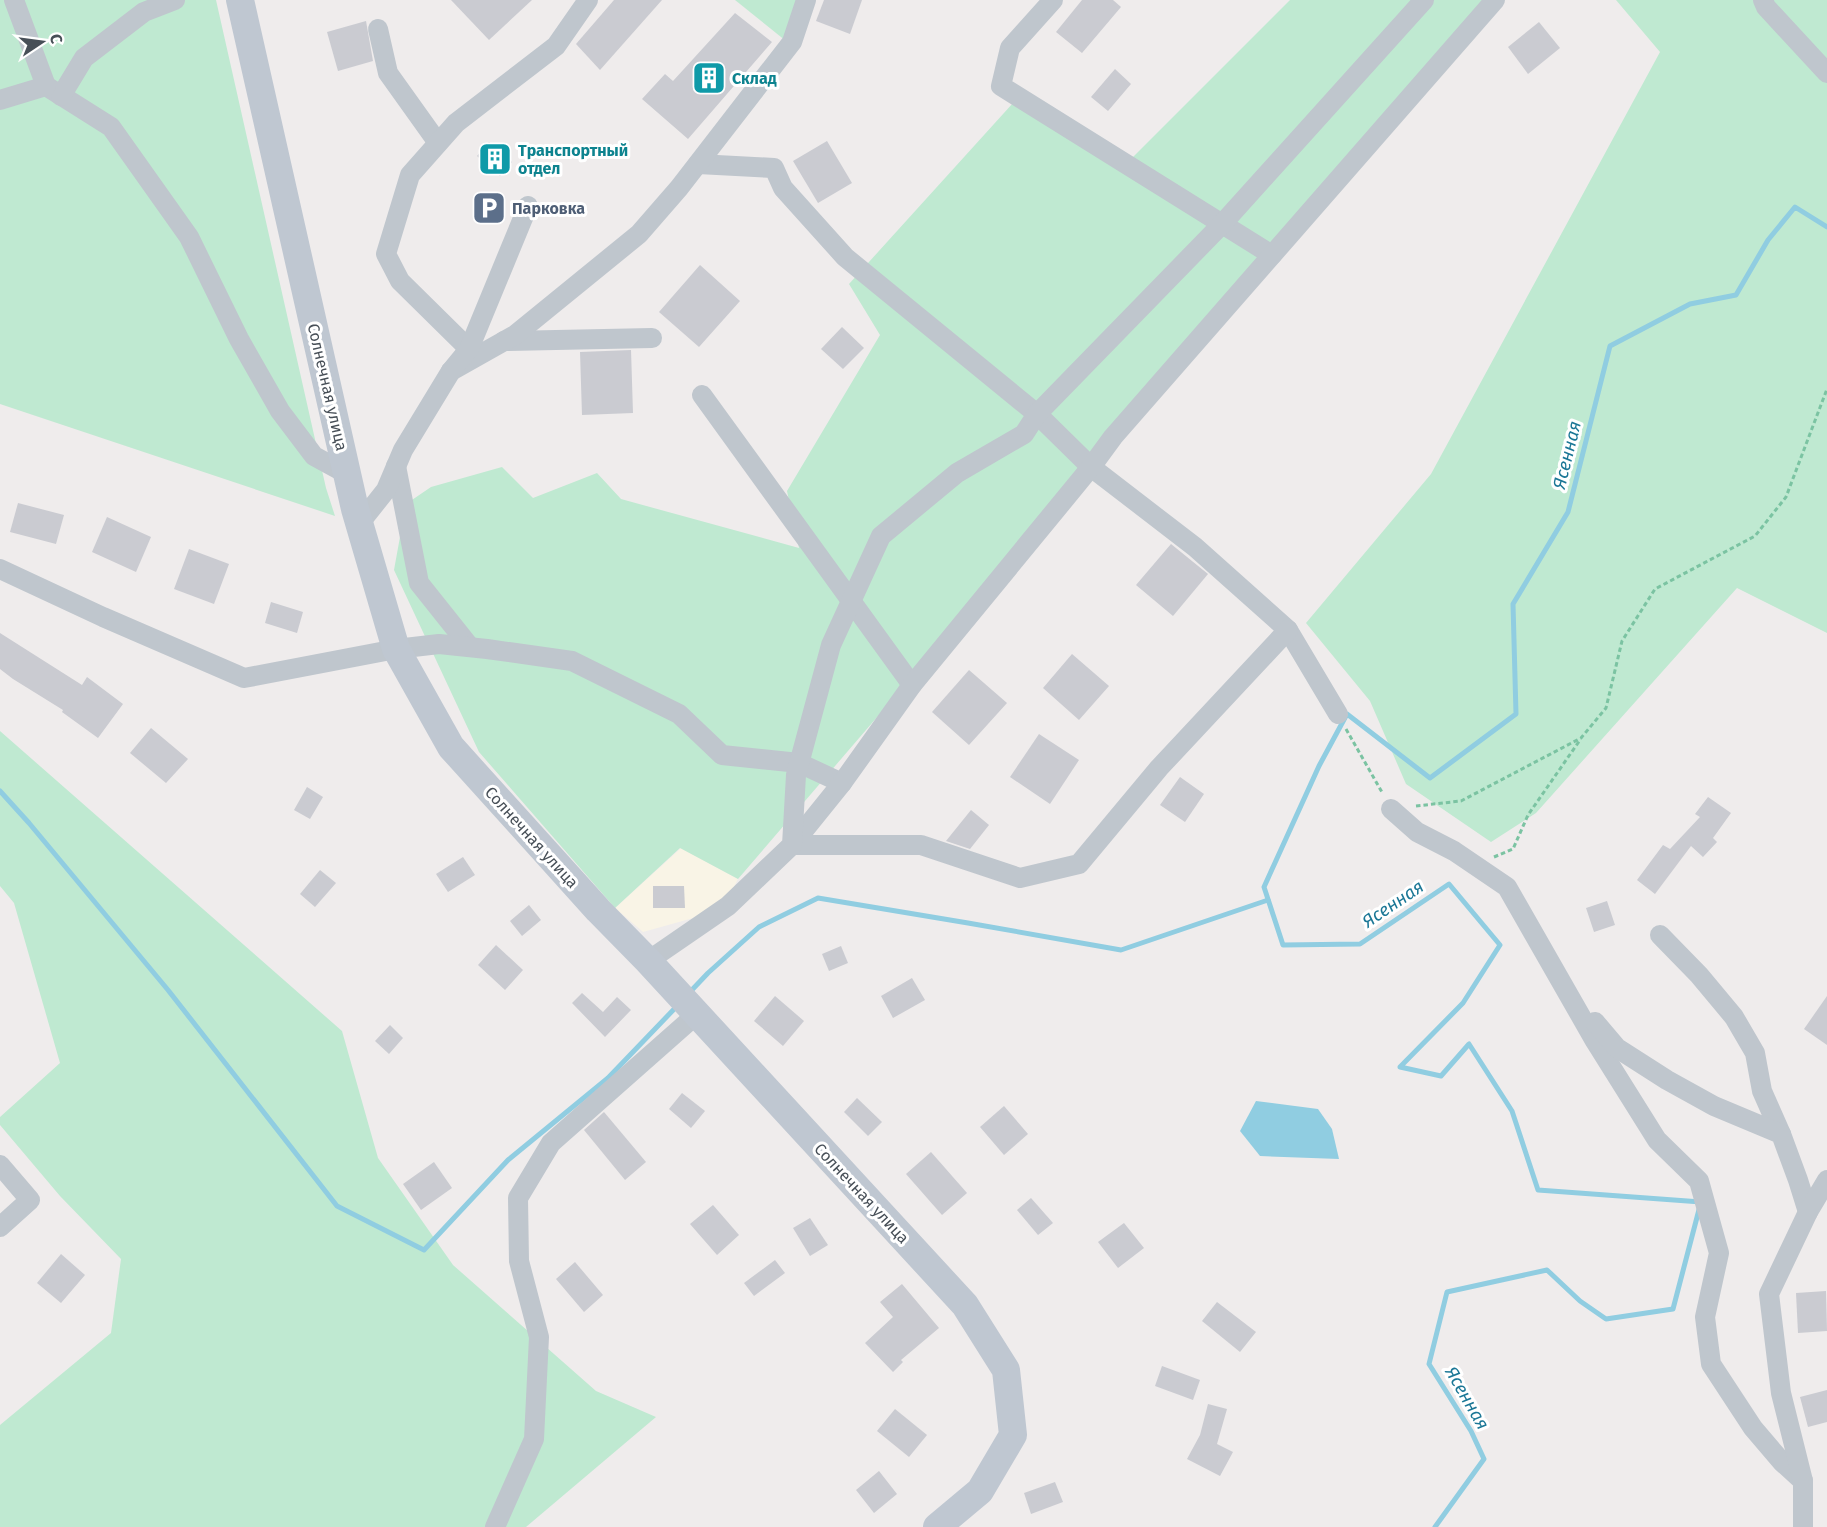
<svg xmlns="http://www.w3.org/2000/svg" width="1827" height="1527" viewBox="0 0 1827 1527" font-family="'Fira Sans',sans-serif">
<rect width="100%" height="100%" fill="#efecec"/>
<polygon fill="#f9f4e6" points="681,848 738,879 722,910 643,932 615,908"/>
<g fill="#bfe9d1">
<polygon points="0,0 216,0 326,488 335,516 0,404"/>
<polygon points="735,0 797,0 786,41"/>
<polygon points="1290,0 1493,0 738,879 680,848 615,908 479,752 394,570 406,504 431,487 502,467 533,498 597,473 621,499 799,548 787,491 880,335 849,284 1023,92 1128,162"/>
<polygon points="1616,0 1827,0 1827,633 1737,588 1536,813 1491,842 1406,784 1370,701 1306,623 1431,474 1660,52"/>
<polygon points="0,731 342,1031 378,1158 453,1265 596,1391 656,1417 526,1527 0,1527 0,1425 111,1333 121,1259 60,1196 0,1125 0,1117 60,1063 14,903 0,886"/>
</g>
<polygon fill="#90cde1" points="1256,1101 1318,1109 1332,1129 1339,1159 1260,1156 1240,1131"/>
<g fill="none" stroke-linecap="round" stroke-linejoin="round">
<g stroke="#90cde1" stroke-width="5">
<polyline points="0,791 29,823 168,990 337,1206 424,1250 508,1160 608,1078 678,1005"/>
<polyline points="689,993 708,973 759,927 818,898 968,923 1121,950 1268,900"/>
<polyline points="1435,1527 1484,1459 1471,1431 1429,1364 1447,1292 1547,1270 1580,1301 1606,1319 1673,1309 1701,1202 1538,1190 1512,1111 1469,1044 1441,1076 1400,1067 1463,1003 1500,945 1449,884 1360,944 1283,945 1264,887 1319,766 1347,714 1430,778 1516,714 1513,604 1568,512 1610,346 1690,304 1736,295 1768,240 1795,207 1827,227"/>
</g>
</g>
<g fill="#cacbd1">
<polygon points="451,0 532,0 489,40"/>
<polygon points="614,0 662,0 600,70 576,44"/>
<polygon points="824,0 862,0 850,34 816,21"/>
<polygon points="1082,0 1113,0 1121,7 1082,53 1056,32"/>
<polygon points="735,13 772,42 688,139 642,99 665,74 673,81"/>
<polygon points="366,21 373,61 338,71 327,32"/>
<polygon points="1539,22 1560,48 1528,74 1508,47"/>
<polygon points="1115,69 1131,84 1108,111 1091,97"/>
<polygon points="827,141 852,183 818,203 793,161"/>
<polygon points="489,142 512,162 500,176 477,156"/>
<polygon points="700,265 740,301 699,347 659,312"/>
<polygon points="842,327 864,348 843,369 821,349"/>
<polygon points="631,350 633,413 582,415 580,352"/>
<polygon points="18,503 64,515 56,544 10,532"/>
<polygon points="107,517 151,537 136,572 92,552"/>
<polygon points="1171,544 1208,574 1173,616 1136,585"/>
<polygon points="189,549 229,564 214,604 174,589"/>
<polygon points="271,602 303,612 297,633 265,623"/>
<polygon points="0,633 82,685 87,677 123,704 98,738 62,712 63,710 13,679 0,669"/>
<polygon points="1072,654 1109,686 1079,720 1043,688"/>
<polygon points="969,670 1007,703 969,745 932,712"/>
<polygon points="151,728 188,759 166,783 130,753"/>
<polygon points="1039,734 1079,760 1050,804 1010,777"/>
<polygon points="1180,777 1204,794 1185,822 1160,805"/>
<polygon points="307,787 323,797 310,819 294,810"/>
<polygon points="1708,797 1731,813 1713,838 1717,842 1703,857 1691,846 1655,894 1637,880 1663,845 1670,849 1700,817 1695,814"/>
<polygon points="971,810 989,825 970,849 946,841"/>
<polygon points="463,857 475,875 448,892 436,874"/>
<polygon points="320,870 336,883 315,907 300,894"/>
<polygon points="653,886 684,886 685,908 653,908"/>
<polygon points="1607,901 1615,925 1594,932 1586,908"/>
<polygon points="529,905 541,920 522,936 510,921"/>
<polygon points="496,945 523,970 505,990 478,965"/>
<polygon points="841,946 848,963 829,971 822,954"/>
<polygon points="912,978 925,1000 893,1018 881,996"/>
<polygon points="582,993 603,1012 617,997 631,1010 605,1037 572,1003"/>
<polygon points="775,996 804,1021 783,1046 754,1021"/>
<polygon points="1827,996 1827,1045 1804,1029"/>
<polygon points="390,1025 403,1038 389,1054 375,1041"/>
<polygon points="682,1093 705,1111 691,1128 669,1109"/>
<polygon points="857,1098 882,1122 868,1136 844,1112"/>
<polygon points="1004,1106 1028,1134 1004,1155 980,1127"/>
<polygon points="604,1112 646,1162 625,1180 584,1130"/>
<polygon points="931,1152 967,1193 942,1215 906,1174"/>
<polygon points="434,1162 452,1188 421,1210 403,1184"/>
<polygon points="1031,1198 1053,1223 1038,1235 1017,1210"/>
<polygon points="713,1205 739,1235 717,1255 690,1224"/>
<polygon points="810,1218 828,1245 810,1256 793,1228"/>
<polygon points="1124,1223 1144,1248 1118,1268 1098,1242"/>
<polygon points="61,1254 85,1275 61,1303 37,1283"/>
<polygon points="775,1260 785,1273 754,1296 744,1283"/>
<polygon points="575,1262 603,1295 584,1312 556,1279"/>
<polygon points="902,1284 939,1328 901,1360 903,1362 893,1372 865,1343 893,1317 880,1302"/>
<polygon points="1826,1291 1827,1331 1798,1333 1796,1293"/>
<polygon points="1217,1302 1256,1332 1240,1352 1202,1321"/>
<polygon points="1162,1366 1200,1380 1193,1400 1155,1386"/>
<polygon points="1827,1390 1827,1422 1808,1427 1800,1397"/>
<polygon points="1208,1404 1227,1409 1217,1444 1233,1452 1220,1476 1187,1459 1200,1435"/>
<polygon points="895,1409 927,1435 909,1457 877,1431"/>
<polygon points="879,1471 897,1494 874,1513 856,1490"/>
<polygon points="1055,1482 1063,1502 1031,1514 1024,1493"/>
</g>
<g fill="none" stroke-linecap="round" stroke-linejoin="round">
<g stroke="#7bc3a2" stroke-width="3" stroke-dasharray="4.5 3" stroke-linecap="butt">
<polyline points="1346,729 1383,794"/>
<polyline points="1416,806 1461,801 1581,738 1606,708 1622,641 1655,589 1755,536 1786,497 1827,389"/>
<polyline points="1494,857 1513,849 1528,815 1580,740"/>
</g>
<g stroke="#bfc6cd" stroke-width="20">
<polyline points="1053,0 1010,48 1001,86 1272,255"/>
<polyline points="1763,0 1766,7 1827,73"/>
<polyline points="378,29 388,73 438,143"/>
<polyline points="46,86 111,127 189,237 239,339 280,411 314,456 347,474"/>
<polyline points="61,96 84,58 144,12 175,0"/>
<polyline points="0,100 46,86 14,0"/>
<polyline points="698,164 774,168 783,188 845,257 1037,414 1091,467 1195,547 1288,630 1338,714"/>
<polyline points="504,341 652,338"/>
<polyline points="469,349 400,281 386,254 410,175 456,123 556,46 588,0"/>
<polyline points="451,371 515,335 639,234 679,188 792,42 806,0"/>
<polyline points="702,395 912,685"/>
<polyline points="396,466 419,583 470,647"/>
<polyline points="359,524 386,490 403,450 451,371 469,349 528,206"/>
<polyline points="0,569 103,617 244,678 396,649 439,644 487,649 572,661 679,714 722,755 799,763 842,783"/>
<polyline points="1288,630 1159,768 1079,864 1020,878 921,845 792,845 842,783 912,685 1091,467 1113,437 1495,0"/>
<polyline points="1391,809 1417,832 1454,851 1507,887 1595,1041 1657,1140 1699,1181 1719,1253 1705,1317 1711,1364 1753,1428 1782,1462 1803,1481"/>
<polyline points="1660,935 1699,975 1734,1017 1755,1053 1762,1091 1781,1134"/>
<polyline points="648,961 728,906 792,845 796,775 831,645 881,536 957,473 1024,434 1037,414 1223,223 1424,0"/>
<polyline points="1595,1022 1617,1048 1667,1080 1714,1106 1781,1134 1798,1180 1808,1212"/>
<polyline points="0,1165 30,1200 0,1227"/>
<polyline points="495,1527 534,1439 539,1337 519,1261 518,1198 551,1143 697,1014"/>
<polyline points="1803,1527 1803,1481 1781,1393 1769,1294 1808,1212 1827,1180"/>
</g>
<polyline stroke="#bfc7d1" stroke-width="28" points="240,0 355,509 396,649 451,747 598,910 648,961 965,1305 1006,1370 1013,1435 980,1491 937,1527"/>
</g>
<defs>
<symbol id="building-square" viewBox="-11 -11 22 22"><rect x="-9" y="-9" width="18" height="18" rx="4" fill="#0f9aa8" stroke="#fff"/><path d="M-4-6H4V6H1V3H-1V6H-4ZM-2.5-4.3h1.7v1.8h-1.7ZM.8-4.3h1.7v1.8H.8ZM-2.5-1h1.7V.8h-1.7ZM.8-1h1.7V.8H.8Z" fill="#fff"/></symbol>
<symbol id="parking-square" viewBox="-11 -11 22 22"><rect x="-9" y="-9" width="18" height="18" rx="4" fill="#5c6f8a" stroke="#fff"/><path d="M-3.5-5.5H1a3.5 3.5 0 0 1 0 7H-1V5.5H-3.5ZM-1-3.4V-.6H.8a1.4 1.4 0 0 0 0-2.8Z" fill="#fff"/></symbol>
</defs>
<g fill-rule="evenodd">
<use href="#building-square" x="690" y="59" width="38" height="38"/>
<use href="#building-square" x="476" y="140" width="38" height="38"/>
<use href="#parking-square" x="470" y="189" width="38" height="38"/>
</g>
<g text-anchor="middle" stroke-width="6" stroke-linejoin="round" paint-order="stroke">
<g font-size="16" font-weight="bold" fill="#0d838f" stroke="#fff" text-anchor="start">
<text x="732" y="84">Склад</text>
<text x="518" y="156">Транспортный<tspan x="518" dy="18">отдел</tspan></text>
</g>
<g font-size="16" font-weight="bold" fill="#4e5e75" stroke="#fff" text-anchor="start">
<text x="512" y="214">Парковка</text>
</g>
<g font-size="16" fill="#474f57" stroke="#fff">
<text transform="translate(328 387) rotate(77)" y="6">Солнечная улица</text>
<text transform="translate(532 837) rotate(48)" y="6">Солнечная улица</text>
<text transform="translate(862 1193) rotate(47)" y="6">Солнечная улица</text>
</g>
<g font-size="18" font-style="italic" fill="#1b7796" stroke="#fff">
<text transform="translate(1567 455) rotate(-76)" y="6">Ясенная</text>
<text transform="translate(1393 904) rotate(-34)" y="6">Ясенная</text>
<text transform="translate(1467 1398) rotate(60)" y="6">Ясенная</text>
</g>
</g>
<g transform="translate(42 42) rotate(77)" stroke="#ffffff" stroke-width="4.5" paint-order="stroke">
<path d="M0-4.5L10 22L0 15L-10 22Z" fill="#474f57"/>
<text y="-9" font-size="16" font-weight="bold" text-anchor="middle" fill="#474f57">С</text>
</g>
</svg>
